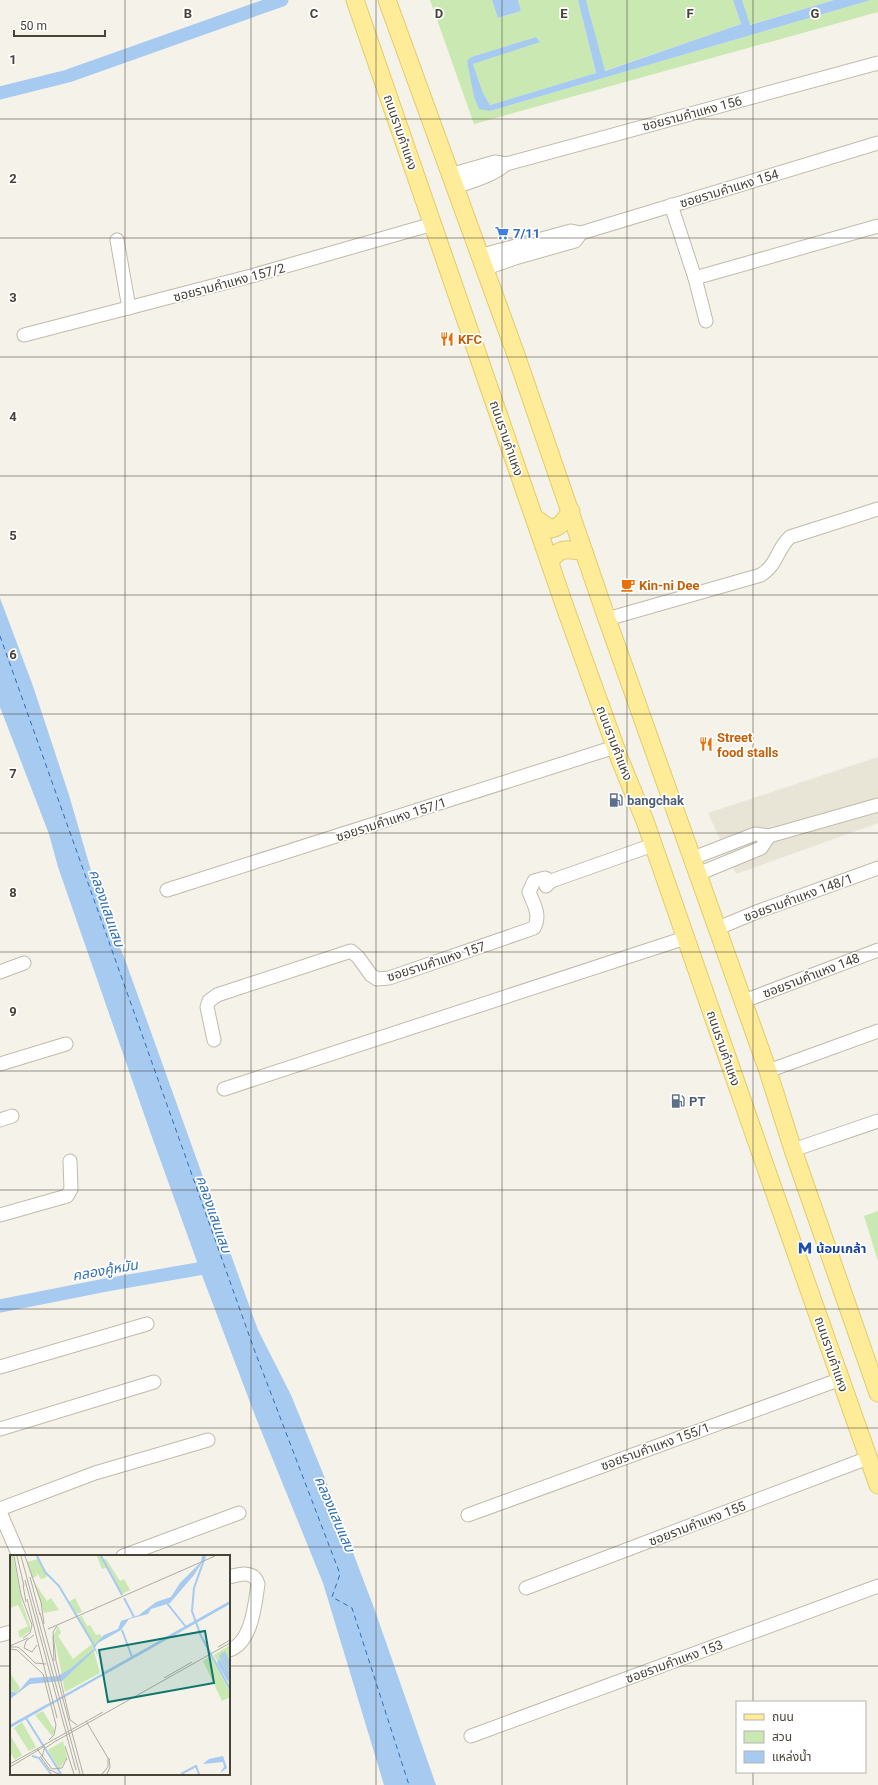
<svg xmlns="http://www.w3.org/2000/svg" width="878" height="1785" viewBox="0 0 878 1785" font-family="Roboto,'Noto Sans Thai',sans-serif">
<rect width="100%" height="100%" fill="#f4f2e9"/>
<polygon fill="#e8e5d7" points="878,757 878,823 736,874 708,813"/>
<g fill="#cae8b2">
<polygon points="430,0 492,0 499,18 521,11 518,0 578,0 596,73 490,105 483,93 473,64 539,41 536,37 471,57 467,62 490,111 871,0 878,0 878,12 474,124"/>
<polygon points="586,0 733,0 741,24 604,71"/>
<polygon points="742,0 834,0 749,25"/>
<polygon points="878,1211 878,1261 864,1216"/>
</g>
<g fill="#a6caf0">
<polygon points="492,0 518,0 521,11 498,18"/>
<polygon points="578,0 586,0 605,71 741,24 733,0 742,0 750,25 834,0 871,0 490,111 479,109 474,97 467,61 471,57 536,37 540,42 473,64 483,93 490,105 596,73"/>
<polygon points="0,598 33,686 69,795 101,905 124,957 258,1330 291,1395 324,1476 374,1608 436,1785 384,1785 323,1583 256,1418 200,1270 152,1137 58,867 49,834 0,707"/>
</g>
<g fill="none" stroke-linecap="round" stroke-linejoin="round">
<g stroke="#a6caf0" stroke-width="13">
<polyline points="0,93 68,76 282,0"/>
<polyline points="0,1306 106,1285 215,1266"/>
</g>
<polyline stroke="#306eb4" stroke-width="1" stroke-dasharray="5 4" stroke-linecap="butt" points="0,636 254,1349 340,1574 332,1597 352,1608 409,1785"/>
<defs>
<g id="minor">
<polyline points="450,175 495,162 506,164 878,63"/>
<path d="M 455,187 C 472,181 492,176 506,164"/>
<polyline points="671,205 695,278 706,321"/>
<polyline points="581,233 878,143"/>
<polyline points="117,240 129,308"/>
<polyline points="479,256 571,231 581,233 575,241 515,258 484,269"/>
<polyline points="695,278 878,226"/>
<polyline points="24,335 251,276 433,224"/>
<path d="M 607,619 L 761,575 C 778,564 776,550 790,537 L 878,509"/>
<polyline points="769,836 878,805"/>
<polyline points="693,858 755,834 769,836 761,848 698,874"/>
<polyline points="546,886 551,881 653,845"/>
<polyline points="167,890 615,747"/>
<polyline points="718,928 759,911 878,868"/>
<polyline points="0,972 24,963"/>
<polyline points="744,1001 878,950"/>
<path d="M 214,1040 L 207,1007 L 209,1001 L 217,995 L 351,951 L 358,957 L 371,975 L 377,979 L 389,978 L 534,928 C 541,915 534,905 529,892 L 534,881 L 545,878 L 551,881"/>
<polyline points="0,1064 66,1044"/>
<polyline points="768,1071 878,1031"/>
<polyline points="224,1089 685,938"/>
<polyline points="0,1120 12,1116"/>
<polyline points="793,1150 878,1121"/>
<polyline points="0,1215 67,1196 71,1189 70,1161"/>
<polyline points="0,1367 147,1324"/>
<polyline points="0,1429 154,1382"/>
<polyline points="0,1509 95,1473 208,1440"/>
<polyline points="0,1512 19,1556"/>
<polyline points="468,1515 841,1379"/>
<polyline points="123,1556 239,1513"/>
<path d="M 229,1577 C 240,1574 254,1570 258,1584 C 255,1604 252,1643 229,1650"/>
<polyline points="526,1588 868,1458"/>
<polyline points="0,1635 11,1632"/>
<polyline points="471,1736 878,1586"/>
</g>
<g id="major">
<polyline points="355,0 566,610 620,760 645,821 762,1157 878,1485"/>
<polyline points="387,0 515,352 607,619 768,1071 793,1150 878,1393"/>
<path d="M 535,518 L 551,529 C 561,527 565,519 571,511"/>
<path d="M 550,563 C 557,546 570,549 584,552"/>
</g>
</defs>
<use href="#minor" stroke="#c0bbab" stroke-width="15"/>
<use href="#major" stroke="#e3cc68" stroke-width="19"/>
<use href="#minor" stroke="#fff" stroke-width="13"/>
<use href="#major" stroke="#feec99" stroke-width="17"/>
</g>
<path fill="none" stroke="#484337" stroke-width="1" stroke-opacity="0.55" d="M 125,0 L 125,1556M 251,0 L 251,1785M 376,0 L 376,1785M 502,0 L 502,1785M 627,0 L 627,1785M 753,0 L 753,1702M 0,119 L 878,119M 0,238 L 878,238M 0,357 L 878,357M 0,476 L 878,476M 0,595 L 878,595M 0,714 L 878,714M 0,833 L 878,833M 0,952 L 878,952M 0,1071 L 878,1071M 0,1190 L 878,1190M 0,1309 L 878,1309M 0,1428 L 878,1428M 0,1547 L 878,1547M 0,1666 L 11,1666M 229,1666 L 878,1666M 753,1772 L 753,1785M 125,1774 L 125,1785"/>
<defs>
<symbol id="supermarket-bare" viewBox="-9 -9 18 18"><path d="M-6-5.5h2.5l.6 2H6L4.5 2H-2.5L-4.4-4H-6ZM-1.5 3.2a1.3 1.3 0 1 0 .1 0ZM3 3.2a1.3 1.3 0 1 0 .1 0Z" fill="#3f7fe0" stroke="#fff" stroke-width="2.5" paint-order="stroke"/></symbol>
<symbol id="restaurant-bare" viewBox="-9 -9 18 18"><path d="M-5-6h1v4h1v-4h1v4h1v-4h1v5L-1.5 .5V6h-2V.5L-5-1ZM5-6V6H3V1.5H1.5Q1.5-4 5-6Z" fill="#e8710a" stroke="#fff" stroke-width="2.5" paint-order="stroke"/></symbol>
<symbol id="cafe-bare" viewBox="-9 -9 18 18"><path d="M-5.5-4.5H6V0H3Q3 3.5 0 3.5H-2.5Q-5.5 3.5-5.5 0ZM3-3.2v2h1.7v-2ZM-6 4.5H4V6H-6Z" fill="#e8710a" stroke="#fff" stroke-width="2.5" paint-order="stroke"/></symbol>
<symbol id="fuel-bare" viewBox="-9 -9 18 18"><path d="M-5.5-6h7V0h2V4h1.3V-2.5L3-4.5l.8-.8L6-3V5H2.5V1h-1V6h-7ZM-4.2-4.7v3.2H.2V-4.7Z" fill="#5c6f8a" stroke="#fff" stroke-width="2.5" paint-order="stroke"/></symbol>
<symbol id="metro-bare" viewBox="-9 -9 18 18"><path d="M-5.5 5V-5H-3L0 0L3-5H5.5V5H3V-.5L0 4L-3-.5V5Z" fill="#1a4fb4" stroke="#fff" stroke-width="2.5" paint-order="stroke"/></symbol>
</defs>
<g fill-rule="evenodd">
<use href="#supermarket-bare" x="492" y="223" width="20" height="20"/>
<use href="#restaurant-bare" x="437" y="329" width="20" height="20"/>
<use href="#cafe-bare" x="618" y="575" width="20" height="20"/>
<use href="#restaurant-bare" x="696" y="734" width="20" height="20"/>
<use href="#fuel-bare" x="606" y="790" width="20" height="20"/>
<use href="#fuel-bare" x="668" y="1091" width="20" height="20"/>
<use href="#metro-bare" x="795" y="1238" width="20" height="20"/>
</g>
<g text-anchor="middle" stroke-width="3.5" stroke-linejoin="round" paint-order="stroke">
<g font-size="13" fill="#484337" stroke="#fff">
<text transform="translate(692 113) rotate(-15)" y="5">ซอยรามคำแหง 156</text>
<text transform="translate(401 132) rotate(71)" y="5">ถนนรามคำแหง</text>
<text transform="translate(729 188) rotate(-17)" y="5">ซอยรามคำแหง 154</text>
<text transform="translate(229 282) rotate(-15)" y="5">ซอยรามคำแหง 157/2</text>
<text transform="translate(507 438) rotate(71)" y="5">ถนนรามคำแหง</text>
<text transform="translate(615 743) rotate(69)" y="5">ถนนรามคำแหง</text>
<text transform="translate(391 819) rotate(-18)" y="5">ซอยรามคำแหง 157/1</text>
<text transform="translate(798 897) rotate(-20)" y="5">ซอยรามคำแหง 148/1</text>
<text transform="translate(436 961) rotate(-18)" y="5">ซอยรามคำแหง 157</text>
<text transform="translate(811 975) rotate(-21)" y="5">ซอยรามคำแหง 148</text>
<text transform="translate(724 1048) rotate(71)" y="5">ถนนรามคำแหง</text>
<text transform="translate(832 1354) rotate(71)" y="5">ถนนรามคำแหง</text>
<text transform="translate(655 1446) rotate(-20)" y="5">ซอยรามคำแหง 155/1</text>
<text transform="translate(697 1523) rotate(-21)" y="5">ซอยรามคำแหง 155</text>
<text transform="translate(674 1661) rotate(-20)" y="5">ซอยรามคำแหง 153</text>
</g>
<g font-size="13" font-weight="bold" fill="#366cbe" stroke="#fff" text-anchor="start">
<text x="513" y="238">7/11</text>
</g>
<g font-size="13" font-weight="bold" fill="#c56008" stroke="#fff" text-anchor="start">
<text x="458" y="344">KFC</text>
<text x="639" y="590">Kin-ni Dee</text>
<text x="717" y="742">Street<tspan x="717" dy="15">food stalls</tspan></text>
</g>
<g font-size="13" font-weight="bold" fill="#4e5e75" stroke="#fff" text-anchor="start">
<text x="627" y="805">bangchak</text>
<text x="689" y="1106">PT</text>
</g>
<g font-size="13" font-weight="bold" fill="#164399" stroke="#fff" text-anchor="start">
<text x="816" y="1253">น้อมเกล้า</text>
</g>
<g font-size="14" font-style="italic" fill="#306eb4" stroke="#fff">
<text transform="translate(107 908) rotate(71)" y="5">คลองแสนแสบ</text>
<text transform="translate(214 1214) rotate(71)" y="5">คลองแสนแสบ</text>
<text transform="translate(105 1270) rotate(-10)" y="5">คลองคู้หมัน</text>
<text transform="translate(335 1514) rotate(67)" y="5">คลองแสนแสบ</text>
</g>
</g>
<g transform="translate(10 1555)">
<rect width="220" height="220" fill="#f4f2e9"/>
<path d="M 0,1 L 3,1 L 12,48 L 20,71 L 20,76 L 10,83 L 8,76 L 18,71 L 8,50 L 0,53 ZM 87,1 L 91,1 L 92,5 L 96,4 L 110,26 L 114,24 L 120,35 L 112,39 L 98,12 L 92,14 ZM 28,4 L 38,20 L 35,23 L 31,24 L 26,17 L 27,21 L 22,23 L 17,7 ZM 24,27 L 37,46 L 41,43 L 49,55 L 34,58 ZM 65,43 L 72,57 L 66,59 L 59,47 ZM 72,61 L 77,71 L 80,70 L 86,80 L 90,79 L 92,83 L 84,90 L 68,62 ZM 48,71 L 51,78 L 48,81 L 63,104 L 82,89 L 90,118 L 55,137 L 44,80 ZM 220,90 L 220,131 L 204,100 ZM 201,101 L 220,137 L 220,142 L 212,146 L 193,106 ZM 0,118 L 10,133 L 7,138 L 0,135 ZM 33,156 L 45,176 L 42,181 L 25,160 ZM 12,167 L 26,192 L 19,196 L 4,173 ZM 0,180 L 12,200 L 5,205 L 0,197 ZM 53,186 L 57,203 L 49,214 L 38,195 Z" fill="#cae8b2"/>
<path d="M 192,1 L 196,1 L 184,20 L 160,48 L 141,54 L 138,59 L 119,64 L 111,75 L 88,88 L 85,92 L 89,103 L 92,118 L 220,46 L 220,49 L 0,173 L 0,170 L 92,119 L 89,103 L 85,95 L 52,126 L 20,129 L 0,144 L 0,136 L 7,138 L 20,123 L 48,121 L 60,114 L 84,94 L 83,91 L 94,80 L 108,74 L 111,66 L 129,60 L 146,47 L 161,42 L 170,28 L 191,7 ZM 213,201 L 217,213 L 210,218 L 214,212 L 213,207 L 193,209 L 199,204 Z" fill="#a6caf0"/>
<path fill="none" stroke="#a6caf0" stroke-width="2" d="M 27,1 L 35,17 L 49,31 L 85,92M 91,1 L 112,40M 195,2 L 184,33 L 182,56 L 191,81 L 220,134M 114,43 L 124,62M 156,47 L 176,72M 112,75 L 122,102M 214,97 L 220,110M 212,98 L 220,116M 210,100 L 220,122M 209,105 L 220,126M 208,107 L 218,125M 56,140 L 220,47M 16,163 L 51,219M 0,171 L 39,149M 22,201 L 29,203 L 41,219M 171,219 L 186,211 L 189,219"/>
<path fill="none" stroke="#afaca2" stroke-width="1" d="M 4,1 L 11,40 L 22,70 L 20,78 L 13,83M 7,1 L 14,31M 11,1 L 70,219M 15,1 L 31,47 L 34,69M 20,22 L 30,60M 15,25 L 66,215M 13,30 L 16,47M 17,44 L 47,163M 30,58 L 73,219M 47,71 L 43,77 L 46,106 L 60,165 L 67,170M 38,74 L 205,1M 24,80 L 16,86 L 14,93 L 22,97 L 27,90M 43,81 L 44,106M 0,91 L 18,83M 0,92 L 8,92 L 14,97M 208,92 L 220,85M 0,94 L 7,95 L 33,119 L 46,170 L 44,180 L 39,185M 12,95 L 25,108 L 36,109M 154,123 L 182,107M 76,166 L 98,203 L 98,212 L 92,219M 46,186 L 220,88M 55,191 L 64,219M 27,194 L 42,214 L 52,213 L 57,203M 30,201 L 40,215 L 49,219M 32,202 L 34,194 L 47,185M 0,209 L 93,157M 0,212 L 35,191M 97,219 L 100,212 L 99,203"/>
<path fill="#0f766e" fill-opacity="0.15" stroke="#0f766e" stroke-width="2" d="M 195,76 L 204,128 L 98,147 L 89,95 Z"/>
<rect width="220" height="220" fill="none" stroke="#484337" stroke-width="2"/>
</g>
<g font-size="13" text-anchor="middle" font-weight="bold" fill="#484337" stroke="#fff" stroke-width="3.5" stroke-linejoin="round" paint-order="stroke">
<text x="188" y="18">B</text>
<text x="314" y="18">C</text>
<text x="439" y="18">D</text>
<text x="564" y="18">E</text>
<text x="690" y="18">F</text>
<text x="815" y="18">G</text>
<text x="13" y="64">1</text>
<text x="13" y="183">2</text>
<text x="13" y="302">3</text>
<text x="13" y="421">4</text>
<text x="13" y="540">5</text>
<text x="13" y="659">6</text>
<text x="13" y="778">7</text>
<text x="13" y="897">8</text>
<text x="13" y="1016">9</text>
</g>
<rect x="736" y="1701" width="130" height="72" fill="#ffffff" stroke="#b6b4af"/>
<rect x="744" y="1714" width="20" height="6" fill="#feec99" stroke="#b6b4af"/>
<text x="772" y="1721" font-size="12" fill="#484337">ถนน</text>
<rect x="744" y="1731" width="20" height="12" fill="#cae8b2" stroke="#b6b4af"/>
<text x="772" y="1741" font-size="12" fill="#484337">สวน</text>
<rect x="744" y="1751" width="20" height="12" fill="#a6caf0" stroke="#b6b4af"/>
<text x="772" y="1761" font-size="12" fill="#484337">แหล่งน้ำ</text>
<path d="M14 30v6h91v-6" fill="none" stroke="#484337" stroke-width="2"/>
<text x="20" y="30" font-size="12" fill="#484337" stroke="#ffffff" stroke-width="3" paint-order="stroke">50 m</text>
</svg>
